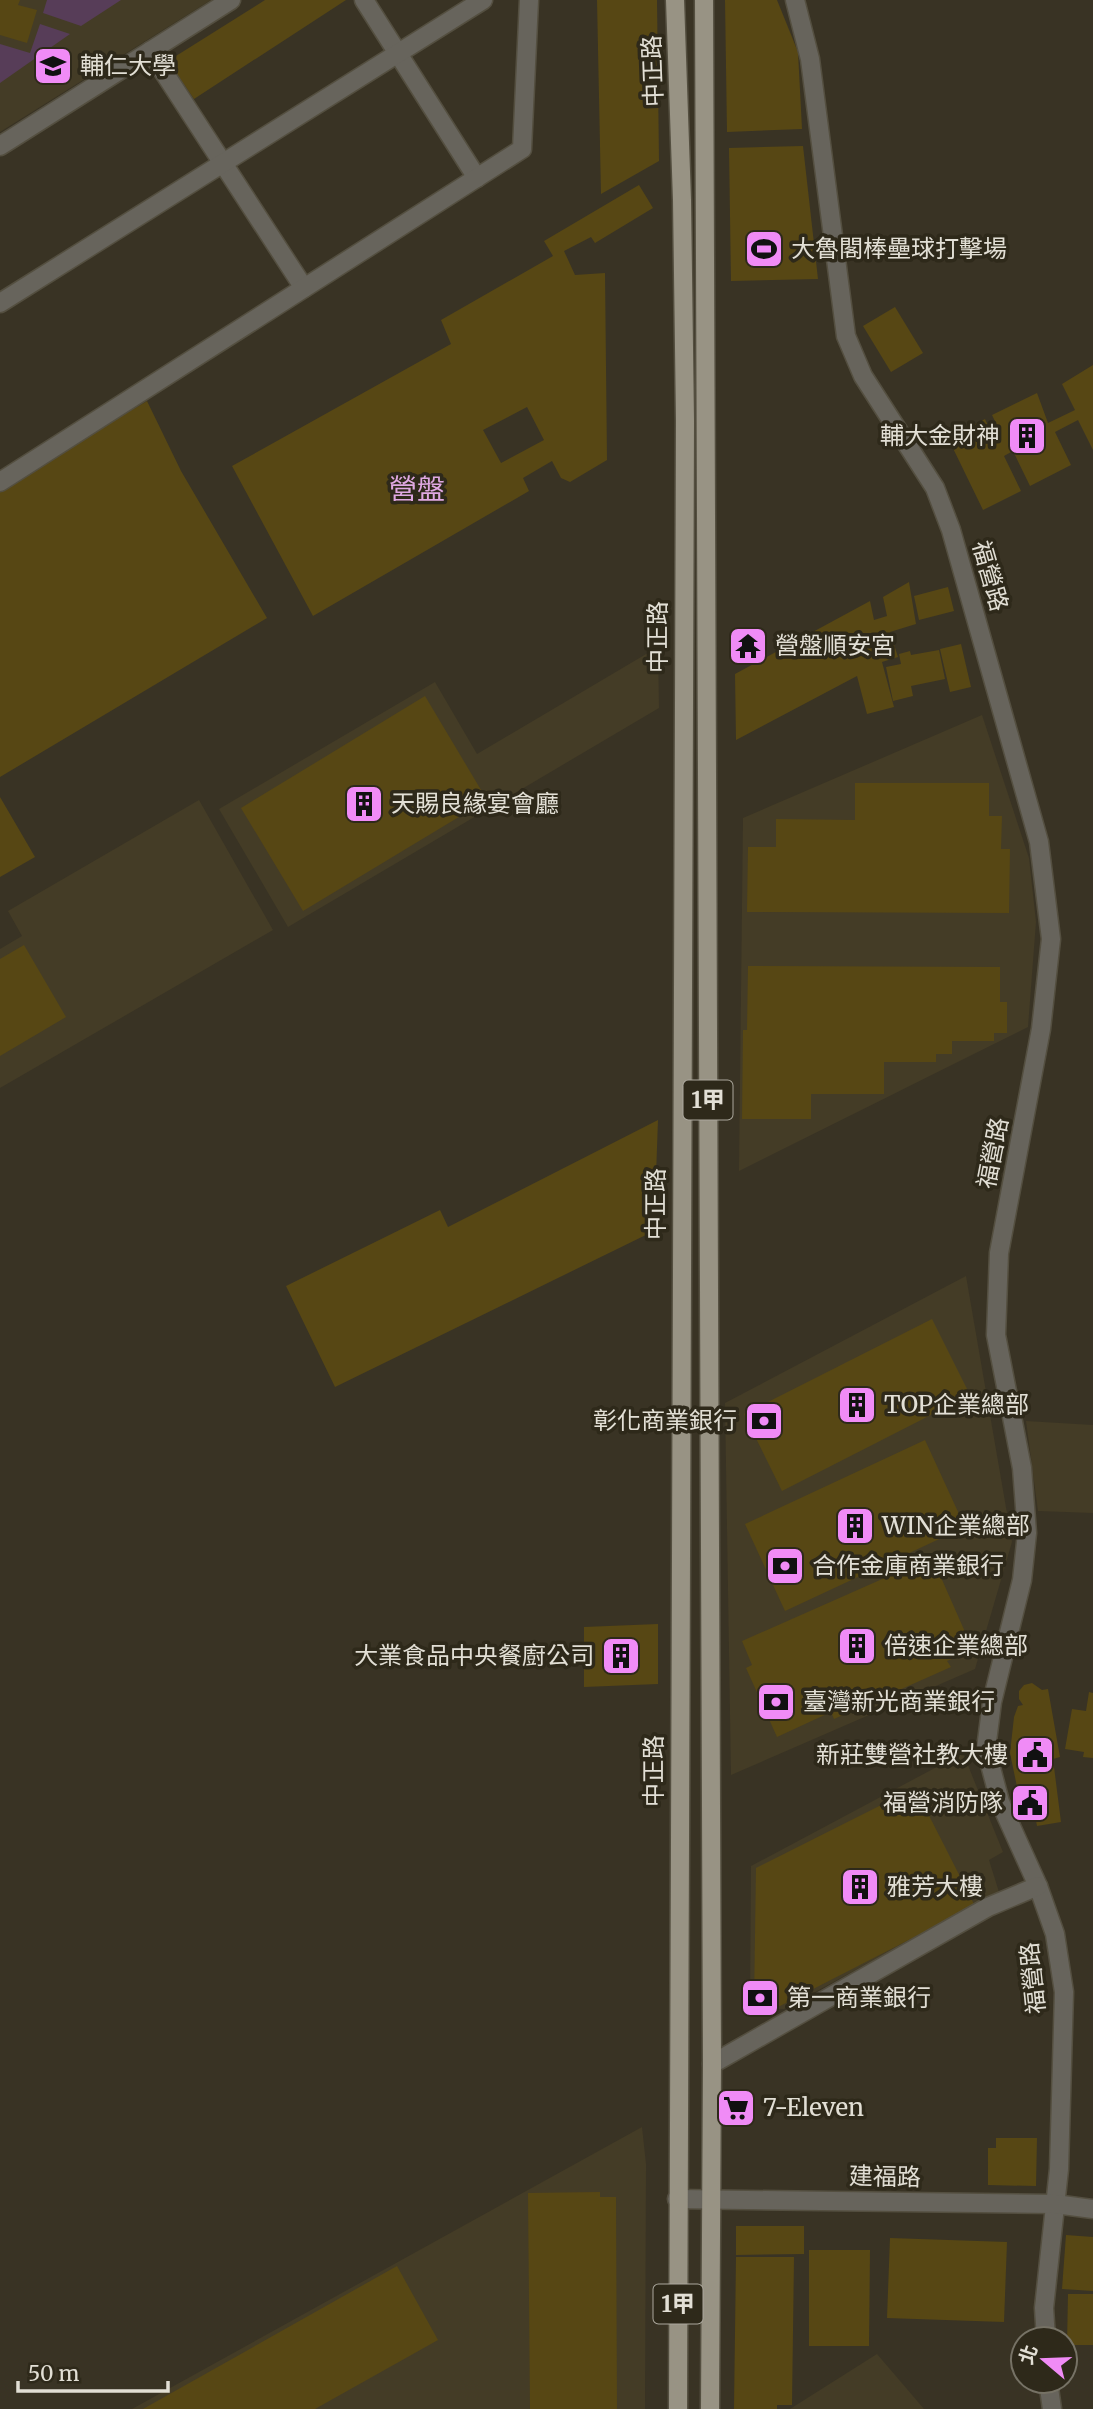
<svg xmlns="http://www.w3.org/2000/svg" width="1093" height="2409" viewBox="0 0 1093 2409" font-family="Merriweather,'Noto Sans TC',serif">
<rect width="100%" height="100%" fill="#393324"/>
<g fill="#443c26">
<polygon points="0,0 211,0 0,132"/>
<polygon points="658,647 659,708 288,927 219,809 435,682 477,754"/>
<polygon points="982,715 1029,858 1036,922 1028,1027 739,1171 743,818"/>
<polygon points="199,800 273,930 0,1088 0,949 22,936 8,911"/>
<polygon points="966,1276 1012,1542 975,1669 731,1775 725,1403"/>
<polygon points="1026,1421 1093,1425 1093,1513 1038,1511"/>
<polygon points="963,1753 1003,1852 989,1860 999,1892 784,2009 750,2008 751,1866"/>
<polygon points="642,2127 646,2164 645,2409 132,2409"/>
<polygon points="877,2354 924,2409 790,2409"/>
</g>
<g fill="#573d58">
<polygon points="47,0 121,0 81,26 43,13"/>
<polygon points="40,24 70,34 0,83 0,44 30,53"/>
</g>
<g fill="#574714" fill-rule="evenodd">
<polygon points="0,0 20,0 18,5 37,10 27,43 0,35"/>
<polygon points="265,0 346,0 194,99 168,61"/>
<polygon points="597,0 657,0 659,161 601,194"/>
<polygon points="725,0 777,0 798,52 802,129 727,132"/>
<polygon points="803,146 818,279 731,281 729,148"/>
<path d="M 639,185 L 653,208 L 595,243 L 591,237 L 564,251 L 575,275 L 605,273 L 607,460 L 570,482 L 561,478 L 552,461 L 523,478 L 529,491 L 313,616 L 232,466 L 451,344 L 441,320 L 553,256 L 544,241 ZM 527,407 L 544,440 L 501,463 L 483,430 Z"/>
<polygon points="895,307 923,353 891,372 863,326"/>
<polygon points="1093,365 1093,450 1078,420 1055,432 1071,465 1030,486 1013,451 1004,456 1021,491 983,510 948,438 985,419 994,438 1001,434 992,415 1037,393 1048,423 1075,410 1062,384"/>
<polygon points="147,401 181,471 267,618 0,777 0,488"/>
<polygon points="909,582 916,624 890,632 898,657 882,662 894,707 867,714 857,676 736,740 735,674 870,601 874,620 887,616 883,597"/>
<polygon points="948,587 954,611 919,620 914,596"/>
<polygon points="760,636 764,645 736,657 733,648"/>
<polygon points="961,644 971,687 950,692 940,649"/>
<polygon points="939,650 945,679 911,686 913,696 893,701 886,667 901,664 899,654 910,651 911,655"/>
<polygon points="425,696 487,800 303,911 241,808"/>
<polygon points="855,783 989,783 989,816 1002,816 1001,849 1010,849 1009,913 747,912 748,847 776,847 776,819 855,820"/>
<polygon points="0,797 35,857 0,877"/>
<polygon points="24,945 66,1017 0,1056 0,959"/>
<polygon points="748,966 1000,967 1000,1002 1007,1002 1007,1033 994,1033 994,1041 952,1041 952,1054 936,1054 936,1062 884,1062 884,1094 811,1094 811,1119 742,1119 743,1030 747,1030"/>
<polygon points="658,1120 654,1231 335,1387 286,1286 440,1210 448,1227"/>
<polygon points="932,1319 970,1395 782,1491 744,1414"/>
<polygon points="925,1440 965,1527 785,1611 745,1524"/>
<polygon points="932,1557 973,1650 947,1661 951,1667 834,1719 831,1712 777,1737 746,1668 752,1665 742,1641"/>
<polygon points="658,1624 658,1684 584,1687 584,1627"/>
<polygon points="1032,1683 1042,1690 1048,1689 1060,1757 1053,1759 1061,1822 1037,1826 1034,1810 1022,1811 1010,1753 1014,1717 1018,1706 1023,1705 1019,1699 1019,1691 1024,1685"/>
<polygon points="1089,1692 1093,1693 1093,1758 1083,1757 1084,1752 1065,1749 1072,1709 1086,1711"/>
<polygon points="915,1788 975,1906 780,2006 754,2004 756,1868"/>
<polygon points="996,2138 1037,2138 1036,2186 988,2185 988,2148 996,2148"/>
<polygon points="600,2192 600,2197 616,2197 617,2409 530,2409 528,2193"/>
<polygon points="736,2226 804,2226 804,2254 736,2255"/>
<polygon points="1066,2235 1093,2237 1093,2291 1062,2289"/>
<polygon points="890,2238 1007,2242 1004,2322 887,2318"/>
<polygon points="809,2250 870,2250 869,2346 809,2346"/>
<polygon points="736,2257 794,2257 792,2405 777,2405 777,2409 734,2409"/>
<polygon points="397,2266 438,2340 315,2409 143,2409"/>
<polygon points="1068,2294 1093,2294 1093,2345 1067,2345"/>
</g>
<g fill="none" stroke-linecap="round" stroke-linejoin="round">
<defs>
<g id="street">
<polyline points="364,0 477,178"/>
<polyline points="795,0 810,59 846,336 863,376 935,488 951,530 1039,842 1051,939 1041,1029 999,1253 996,1335 1022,1468 1027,1533 1022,1580 992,1702 986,1749 1000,1802 1038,1886 1055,1934 1064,1992 1059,2169 1044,2308 1046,2339"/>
<polyline points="150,51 304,288"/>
<polyline points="0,146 231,0"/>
<polyline points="0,303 483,0"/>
<polyline points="0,482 522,149 529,0"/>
<polyline points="712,2064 988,1907 1038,1886"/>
<polyline points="677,2199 1055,2204 1093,2209"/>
<polyline points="1048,2381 1052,2409"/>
</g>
<g id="primary">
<polyline points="675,0 682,200 685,421 678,2409"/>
<polyline points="704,0 712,2064 710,2409"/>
</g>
</defs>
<use href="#street" stroke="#544f40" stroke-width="21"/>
<use href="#primary" stroke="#544f40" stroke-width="21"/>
<use href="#street" stroke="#67645c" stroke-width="18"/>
<use href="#primary" stroke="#989384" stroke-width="18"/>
</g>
<defs>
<symbol id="university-square" viewBox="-11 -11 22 22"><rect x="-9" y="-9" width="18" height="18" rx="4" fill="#f08bf6" stroke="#2e291a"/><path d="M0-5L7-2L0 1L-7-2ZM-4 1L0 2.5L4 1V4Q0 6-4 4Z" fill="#111"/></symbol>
<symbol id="stadium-square" viewBox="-11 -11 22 22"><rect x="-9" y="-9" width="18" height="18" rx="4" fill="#f08bf6" stroke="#2e291a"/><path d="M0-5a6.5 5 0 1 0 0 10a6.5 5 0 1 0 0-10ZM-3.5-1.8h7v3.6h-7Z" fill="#111"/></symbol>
<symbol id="building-square" viewBox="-11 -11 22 22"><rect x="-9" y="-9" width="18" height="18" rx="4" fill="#f08bf6" stroke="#2e291a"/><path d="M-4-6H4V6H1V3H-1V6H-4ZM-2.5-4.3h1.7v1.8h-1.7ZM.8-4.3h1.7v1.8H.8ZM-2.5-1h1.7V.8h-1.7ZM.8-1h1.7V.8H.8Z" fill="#111"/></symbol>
<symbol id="temple-square" viewBox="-11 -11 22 22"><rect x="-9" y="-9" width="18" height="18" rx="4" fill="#f08bf6" stroke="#2e291a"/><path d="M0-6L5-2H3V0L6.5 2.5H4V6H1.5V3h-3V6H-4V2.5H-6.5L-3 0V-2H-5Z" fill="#111"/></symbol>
<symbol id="bank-square" viewBox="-11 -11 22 22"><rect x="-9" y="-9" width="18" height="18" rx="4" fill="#f08bf6" stroke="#2e291a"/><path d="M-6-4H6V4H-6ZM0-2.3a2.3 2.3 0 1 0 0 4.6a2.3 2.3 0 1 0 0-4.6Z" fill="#111"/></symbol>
<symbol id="civic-square" viewBox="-11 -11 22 22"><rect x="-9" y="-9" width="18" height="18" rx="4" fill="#f08bf6" stroke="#2e291a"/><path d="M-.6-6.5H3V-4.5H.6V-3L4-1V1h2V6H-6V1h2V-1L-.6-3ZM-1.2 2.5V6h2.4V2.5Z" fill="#111"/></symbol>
<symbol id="supermarket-square" viewBox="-11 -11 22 22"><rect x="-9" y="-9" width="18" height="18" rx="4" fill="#f08bf6" stroke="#2e291a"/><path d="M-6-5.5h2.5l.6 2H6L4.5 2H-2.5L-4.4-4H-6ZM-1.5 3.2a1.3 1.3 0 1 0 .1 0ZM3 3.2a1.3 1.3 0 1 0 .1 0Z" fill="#111"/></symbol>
</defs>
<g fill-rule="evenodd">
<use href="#university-square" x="31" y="44" width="44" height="44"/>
<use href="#stadium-square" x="742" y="227" width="44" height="44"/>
<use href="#building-square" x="1005" y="414" width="44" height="44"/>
<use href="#temple-square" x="726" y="624" width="44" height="44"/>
<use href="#building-square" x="342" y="782" width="44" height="44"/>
<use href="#building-square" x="835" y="1383" width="44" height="44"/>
<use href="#bank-square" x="742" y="1399" width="44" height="44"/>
<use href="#building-square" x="833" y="1504" width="44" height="44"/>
<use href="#bank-square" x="763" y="1544" width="44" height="44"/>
<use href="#building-square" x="835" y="1624" width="44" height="44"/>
<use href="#building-square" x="599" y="1634" width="44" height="44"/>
<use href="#bank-square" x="754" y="1680" width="44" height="44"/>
<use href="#civic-square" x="1013" y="1733" width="44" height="44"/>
<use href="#civic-square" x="1008" y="1781" width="44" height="44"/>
<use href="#building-square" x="838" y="1865" width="44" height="44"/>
<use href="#bank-square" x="738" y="1976" width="44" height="44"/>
<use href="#supermarket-square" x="714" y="2086" width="44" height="44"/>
</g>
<g text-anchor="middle" stroke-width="7" stroke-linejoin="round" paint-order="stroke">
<g fill="#2e291a" stroke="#aca89d" stroke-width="2">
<rect x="683.5" y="1080.5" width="49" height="39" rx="5"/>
<rect x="653.5" y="2284.5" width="49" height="39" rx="5"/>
</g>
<g font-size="23" font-weight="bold" fill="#e2dfd5">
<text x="708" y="1108">1甲</text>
<text x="678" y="2312">1甲</text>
</g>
<g font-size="24" fill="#e2dfd5" stroke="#2e291a" text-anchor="start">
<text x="80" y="74">輔仁大學</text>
<text x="791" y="257">大魯閣棒壘球打擊場</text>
<text x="1000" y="444" text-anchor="end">輔大金財神</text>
<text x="775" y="654">營盤順安宮</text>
<text x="391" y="812">天賜良緣宴會廳</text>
<text x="884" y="1413">TOP企業總部</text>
<text x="737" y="1429" text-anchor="end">彰化商業銀行</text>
<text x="882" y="1534">WIN企業總部</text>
<text x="812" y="1574">合作金庫商業銀行</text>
<text x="884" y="1654">倍速企業總部</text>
<text x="594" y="1664" text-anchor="end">大業食品中央餐廚公司</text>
<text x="803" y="1710">臺灣新光商業銀行</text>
<text x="1008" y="1763" text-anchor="end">新莊雙營社教大樓</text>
<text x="1003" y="1811" text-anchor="end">福營消防隊</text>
<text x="887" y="1895">雅芳大樓</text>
<text x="787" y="2006">第一商業銀行</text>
<text x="763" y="2116">7-Eleven</text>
</g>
<g font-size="24" fill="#e2dfd5" stroke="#2e291a">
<text transform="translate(653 71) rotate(-92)" y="8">中正路</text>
<text transform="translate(990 576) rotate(74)" y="8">福營路</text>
<text transform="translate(658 637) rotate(-90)" y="8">中正路</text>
<text transform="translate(993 1153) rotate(-79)" y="8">福營路</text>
<text transform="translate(656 1204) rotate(-90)" y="8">中正路</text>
<text transform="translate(654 1771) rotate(-90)" y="8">中正路</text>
<text transform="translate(1033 1978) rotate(-96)" y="8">福營路</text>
<text transform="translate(885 2177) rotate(1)" y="8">建福路</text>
</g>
<g font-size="28" fill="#dfa8e2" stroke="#2e291a">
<text x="417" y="499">營盤</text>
</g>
</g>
<g transform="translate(1044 2360) rotate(289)"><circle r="33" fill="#2e291a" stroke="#767265" stroke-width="2"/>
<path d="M0-5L12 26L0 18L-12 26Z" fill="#f08bf6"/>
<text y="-10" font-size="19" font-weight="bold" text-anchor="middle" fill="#e2dfd5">北</text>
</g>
<path d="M18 2381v10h150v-10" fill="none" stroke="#e2dfd5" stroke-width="3.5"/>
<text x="28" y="2381" font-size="21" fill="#e2dfd5" stroke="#2e291a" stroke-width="5" paint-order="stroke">50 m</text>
</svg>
